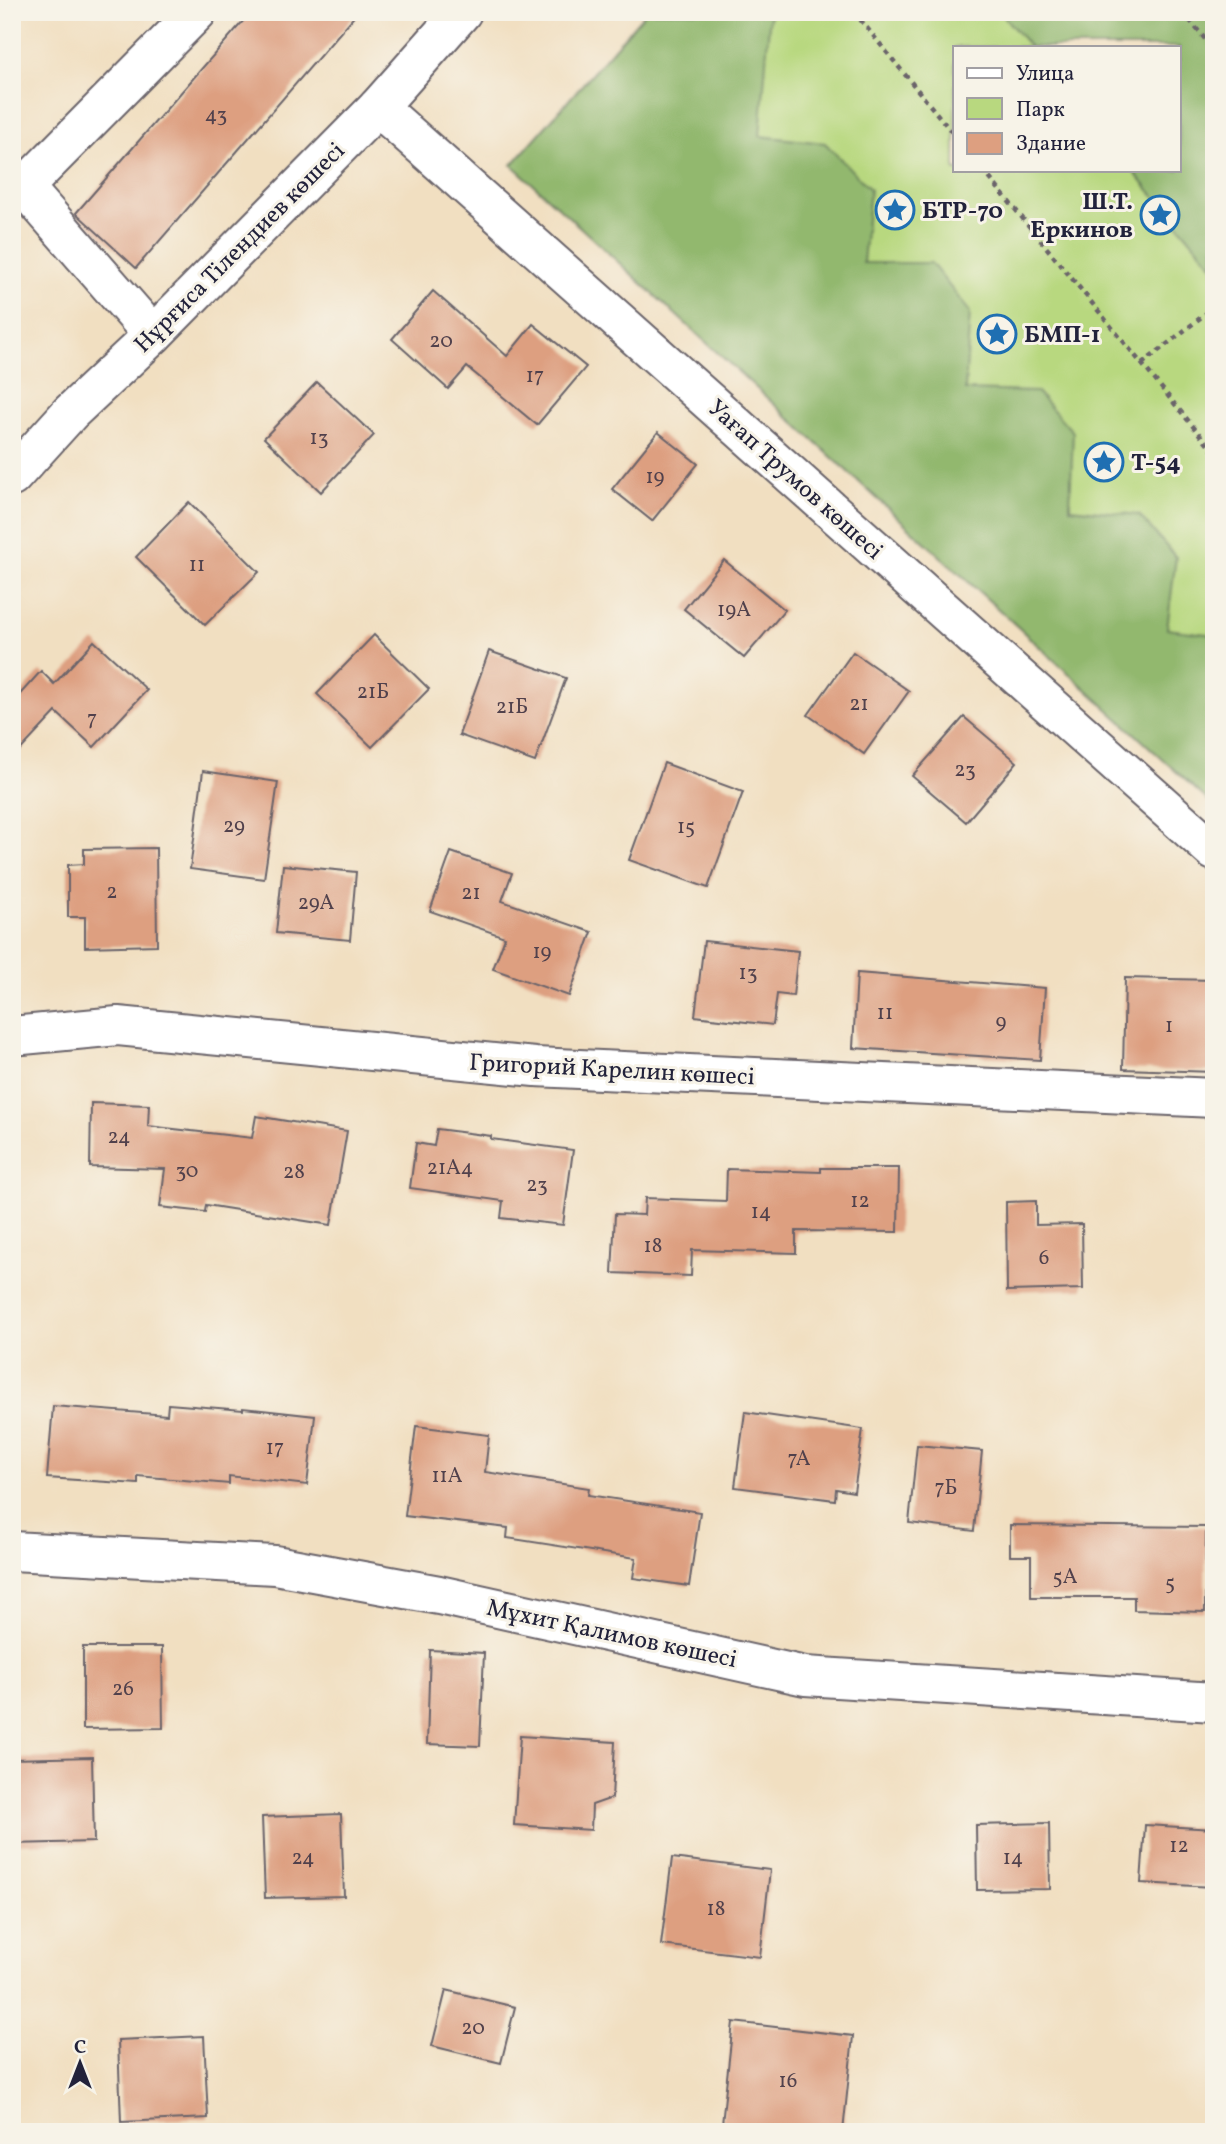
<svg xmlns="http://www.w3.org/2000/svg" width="1226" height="2144" viewBox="0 0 1226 2144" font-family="Vollkorn,serif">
<rect width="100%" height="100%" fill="#f7f3e8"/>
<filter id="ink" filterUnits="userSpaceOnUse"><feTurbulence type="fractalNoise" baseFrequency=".0143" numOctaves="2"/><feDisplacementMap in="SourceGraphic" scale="14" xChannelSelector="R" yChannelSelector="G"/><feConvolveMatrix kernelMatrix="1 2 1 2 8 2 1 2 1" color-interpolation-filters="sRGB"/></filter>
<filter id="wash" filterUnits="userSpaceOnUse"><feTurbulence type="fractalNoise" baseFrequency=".00686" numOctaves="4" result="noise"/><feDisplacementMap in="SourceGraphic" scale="28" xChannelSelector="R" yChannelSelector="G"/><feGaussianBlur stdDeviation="1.57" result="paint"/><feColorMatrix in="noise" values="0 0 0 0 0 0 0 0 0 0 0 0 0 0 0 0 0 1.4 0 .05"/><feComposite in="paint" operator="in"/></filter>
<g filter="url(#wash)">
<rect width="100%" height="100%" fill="#f1dfc1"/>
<path fill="#b8d87f" stroke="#6d7d5d" stroke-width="2" fill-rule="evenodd" d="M 646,12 L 1214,12 L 1214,806 L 512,165 ZM 955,47 L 1179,47 L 1179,170 L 955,170 Z"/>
<g fill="#92b86e" stroke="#5a6d54" stroke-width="2">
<polygon points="646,12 770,12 760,136 825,143 870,189 863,263 931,263 970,312 965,390 1037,392 1073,432 1070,508 1139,515 1176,557 1167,629 1214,635 1214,806 512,165"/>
<polygon points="1000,12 1214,12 1214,267 1132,170 1179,170 1179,47 1030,47"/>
</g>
<g id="blocks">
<g fill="#dd9f80">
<polygon points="251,12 358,12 136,268 76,213"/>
<polygon points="433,291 507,356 533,324 586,367 537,425 467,367 448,389 392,339"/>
<polygon points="317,382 374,435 321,492 264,438"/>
<polygon points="658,432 698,464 652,521 612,489"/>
<polygon points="189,502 259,572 205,625 136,557"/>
<polygon points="724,560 785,610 744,658 684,609"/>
<polygon points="374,635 429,689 372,747 317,694"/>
<polygon points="94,641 147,690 94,747 56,712 12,759 12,703 41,671 54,684"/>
<polygon points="489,651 566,678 535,762 459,735"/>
<polygon points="853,652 909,691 864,754 808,715"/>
<polygon points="964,717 1017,762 966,822 912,776"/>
<polygon points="664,763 743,792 708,888 629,860"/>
<polygon points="203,771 278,782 264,879 190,869"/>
<polygon points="156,848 157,945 85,947 85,917 68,917 68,865 84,864 84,849"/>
<polygon points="451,852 512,873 502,901 592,932 569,996 493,969 505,937 430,911"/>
<polygon points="283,865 356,872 350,940 276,933"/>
<polygon points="704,941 798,951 793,996 777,994 773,1025 695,1016"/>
<polygon points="857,973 1045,988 1040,1060 853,1048"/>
<polygon points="1125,978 1214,980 1214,1072 1123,1069"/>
<polygon points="91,1103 149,1105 148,1126 252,1138 256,1116 347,1131 331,1225 206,1205 205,1212 160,1207 165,1169 90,1167"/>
<polygon points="437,1129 491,1136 491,1139 573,1150 563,1225 501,1218 503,1201 410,1188 416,1143 434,1146"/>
<polygon points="821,1168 899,1168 898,1232 796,1231 796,1253 692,1250 691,1276 612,1273 615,1214 644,1215 645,1198 726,1201 727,1169 821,1172"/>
<polygon points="1036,1201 1036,1225 1082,1224 1083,1289 1007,1291 1006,1202"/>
<polygon points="168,1404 243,1410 243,1408 315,1416 307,1485 229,1476 229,1484 138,1476 138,1484 47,1478 53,1406 167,1415"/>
<polygon points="745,1412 863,1429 854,1492 836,1489 835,1500 735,1487"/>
<polygon points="416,1426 489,1435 485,1472 589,1488 588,1495 700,1512 689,1586 633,1578 636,1558 507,1538 508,1528 405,1516"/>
<polygon points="917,1445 982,1451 974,1531 909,1523"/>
<polygon points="1010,1525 1206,1527 1205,1612 1134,1610 1134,1597 1031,1597 1031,1556 1010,1556"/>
<polygon points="83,1647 162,1647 163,1728 83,1729"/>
<polygon points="430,1650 484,1653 480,1746 427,1744"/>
<polygon points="520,1736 615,1742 612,1798 592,1805 591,1830 514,1825"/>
<polygon points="92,1757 94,1842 12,1844 12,1759"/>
<polygon points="341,1814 344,1896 265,1898 262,1817"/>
<polygon points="1049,1823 1050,1889 977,1890 976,1825"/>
<polygon points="1145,1825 1214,1829 1212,1887 1141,1883"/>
<polygon points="672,1858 770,1870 760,1957 661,1945"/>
<polygon points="446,1990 515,2007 501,2063 432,2046"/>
<polygon points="733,2022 853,2036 843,2132 794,2132 722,2124"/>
<polygon points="204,2036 208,2118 121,2122 118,2040"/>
</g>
</g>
</g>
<g filter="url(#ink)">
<use href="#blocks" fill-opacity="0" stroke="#6a646a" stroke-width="2"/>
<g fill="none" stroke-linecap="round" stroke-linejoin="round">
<defs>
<g id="minor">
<polyline points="378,107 1214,851"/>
<polyline points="12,180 24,187 153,335"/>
<polyline points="24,187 197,12"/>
<polyline points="12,477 70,413 153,335 378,107 462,12"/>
<polyline points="12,1036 118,1026 535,1067 1214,1098"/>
<polyline points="12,1551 275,1565 439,1595 805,1676 1214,1702"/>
</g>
</defs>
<use href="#minor" stroke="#6a646a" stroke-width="42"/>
<g stroke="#6a646a" stroke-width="4.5" stroke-dasharray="5 5" stroke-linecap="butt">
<polyline points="854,12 955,136"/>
<polyline points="1183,12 1214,50"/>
<polyline points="983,170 1214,452"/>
<polyline points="1142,364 1214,307"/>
</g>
<use href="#minor" stroke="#fff" stroke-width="38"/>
</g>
</g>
<defs>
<symbol id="sight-ring" viewBox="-11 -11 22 22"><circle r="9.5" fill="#f7f3e8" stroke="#1f6fb2" stroke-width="1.5"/><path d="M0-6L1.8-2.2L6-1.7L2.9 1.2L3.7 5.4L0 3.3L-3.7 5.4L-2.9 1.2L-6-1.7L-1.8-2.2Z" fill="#1f6fb2"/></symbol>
</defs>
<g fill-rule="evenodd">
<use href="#sight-ring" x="873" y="188" width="44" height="44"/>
<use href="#sight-ring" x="1138" y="193" width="44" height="44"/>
<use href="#sight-ring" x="975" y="312" width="44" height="44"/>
<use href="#sight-ring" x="1082" y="440" width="44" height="44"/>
</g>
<g text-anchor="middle" stroke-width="6" stroke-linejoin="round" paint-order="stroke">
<g font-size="21" fill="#51414c">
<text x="216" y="121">43</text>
<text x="441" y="347">20</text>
<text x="535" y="382">17</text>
<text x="319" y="444">13</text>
<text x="655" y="483">19</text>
<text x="197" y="571">11</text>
<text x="734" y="616">19А</text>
<text x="373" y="698">21Б</text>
<text x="859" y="710">21</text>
<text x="512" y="713">21Б</text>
<text x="92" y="725">7</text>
<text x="965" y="776">23</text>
<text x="234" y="832">29</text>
<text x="686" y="833">15</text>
<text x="112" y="898">2</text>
<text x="471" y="899">21</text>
<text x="316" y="909">29А</text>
<text x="542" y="958">19</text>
<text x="748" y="979">13</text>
<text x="885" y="1019">11</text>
<text x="1001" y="1028">9</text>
<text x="1169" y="1032">1</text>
<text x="119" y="1143">24</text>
<text x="450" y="1174">21А4</text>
<text x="187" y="1177">30</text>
<text x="294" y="1178">28</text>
<text x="537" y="1191">23</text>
<text x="860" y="1207">12</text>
<text x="761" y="1218">14</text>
<text x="653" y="1252">18</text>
<text x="1044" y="1264">6</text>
<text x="275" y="1454">17</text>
<text x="799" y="1465">7А</text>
<text x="447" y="1482">11А</text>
<text x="946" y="1494">7Б</text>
<text x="1065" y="1583">5А</text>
<text x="1170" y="1589">5</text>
<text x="123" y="1695">26</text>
<text x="1179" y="1852">12</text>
<text x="303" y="1864">24</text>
<text x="1013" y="1864">14</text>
<text x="716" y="1915">18</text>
<text x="473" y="2034">20</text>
<text x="788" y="2087">16</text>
</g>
<g font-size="24" font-weight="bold" fill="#22223b" stroke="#f7f3e8" text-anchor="start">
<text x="1133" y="209" text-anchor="end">Ш.Т.<tspan x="1133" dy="28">Еркинов</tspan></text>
<text x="922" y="218">БТР-70</text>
<text x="1024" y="342">БМП-1</text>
<text x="1131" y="470">Т-54</text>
</g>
<g font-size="24" fill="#22223b" stroke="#f7f3e8">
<text transform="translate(239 247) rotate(-45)" y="8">Нұрғиса Тілендиев көшесі</text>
<text transform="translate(796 479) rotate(42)" y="8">Уағап Трумов көшесі</text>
<text transform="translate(612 1069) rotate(3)" y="8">Григорий Карелин көшесі</text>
<text transform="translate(612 1633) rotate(12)" y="8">Мұхит Қалимов көшесі</text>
</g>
</g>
<rect width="1226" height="2144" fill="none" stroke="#f7f3e8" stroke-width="42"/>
<rect x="953" y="46" width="228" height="126" fill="#f7f3e8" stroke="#a29fa3" stroke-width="2"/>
<rect x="967" y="68" width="35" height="10" fill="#ffffff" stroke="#a29fa3" stroke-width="2"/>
<text x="1016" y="80" font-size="21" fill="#22223b">Улица</text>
<rect x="967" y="98" width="35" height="21" fill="#b8d87f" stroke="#a29fa3" stroke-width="2"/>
<text x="1016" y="116" font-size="21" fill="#22223b">Парк</text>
<rect x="967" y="133" width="35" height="21" fill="#dd9f80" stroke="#a29fa3" stroke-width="2"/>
<text x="1016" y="150" font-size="21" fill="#22223b">Здание</text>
<g transform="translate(80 2063)" stroke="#f7f3e8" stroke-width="5" paint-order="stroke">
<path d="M0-5L12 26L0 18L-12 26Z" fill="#22223b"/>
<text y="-10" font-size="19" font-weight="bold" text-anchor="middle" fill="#22223b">С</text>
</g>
</svg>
